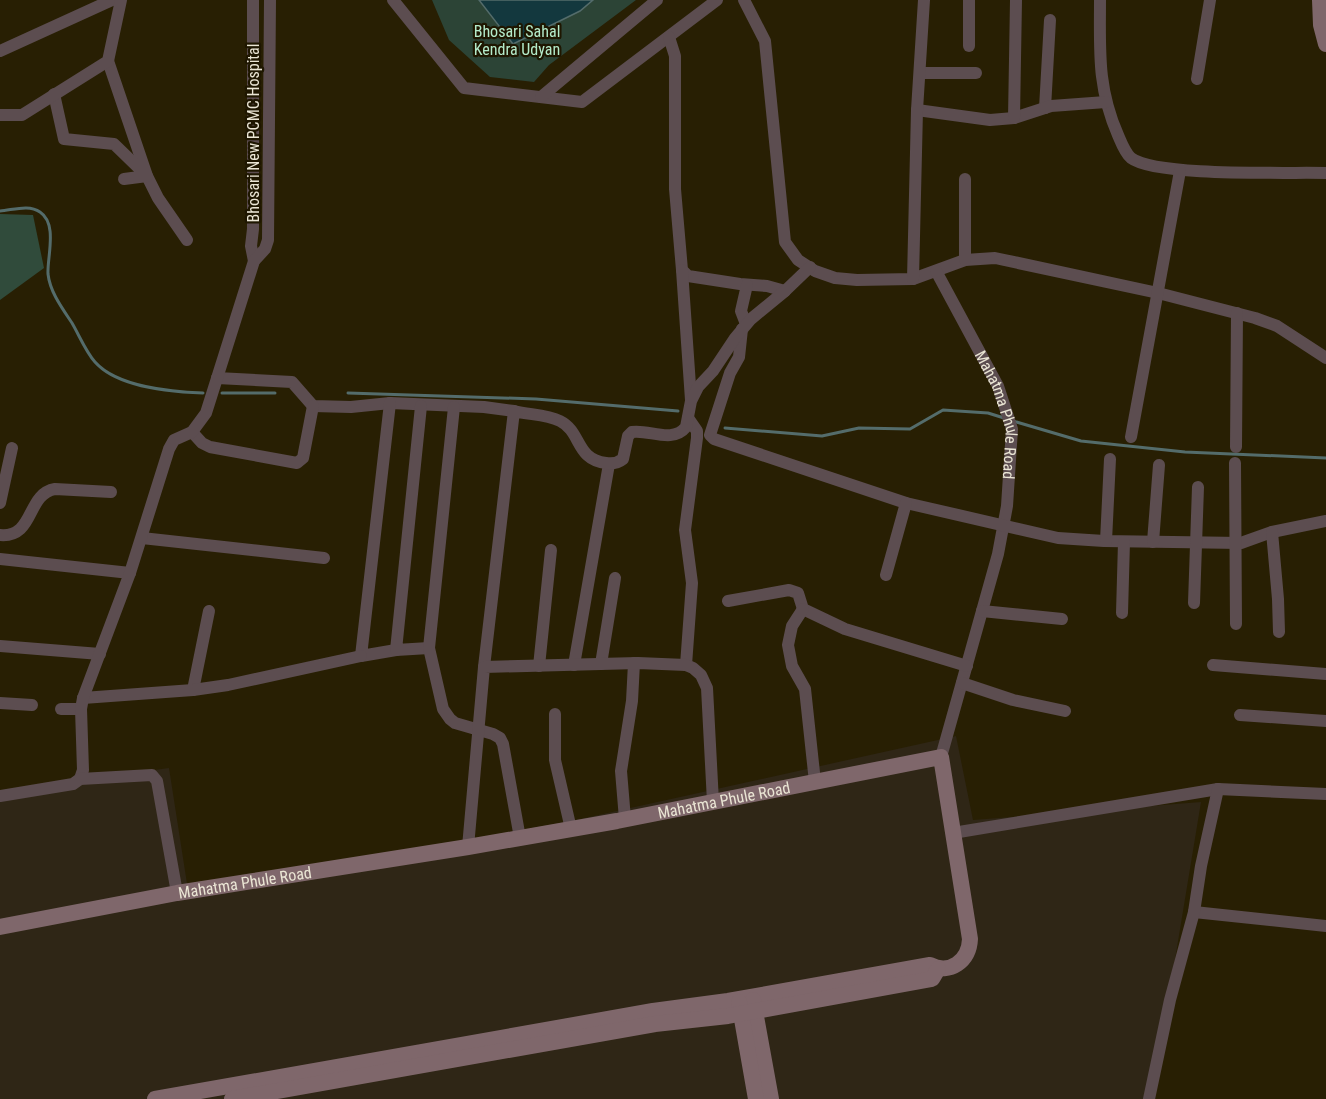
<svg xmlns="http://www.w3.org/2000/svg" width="1326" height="1099" viewBox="0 0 1326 1099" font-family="'Roboto Condensed',sans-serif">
<rect width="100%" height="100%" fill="#281f03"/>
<polygon fill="#2f2616" points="956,736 973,820 1201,802 1152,1099 0,1099 0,791 169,768 188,890 576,820"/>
<polygon fill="#2c4436" points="432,0 636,0 549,65 534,82 490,77 449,40"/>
<polygon fill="#304b3b" points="0,214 33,215 44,268 0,300"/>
<polygon fill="#13383e" stroke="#546c6b" stroke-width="1.5" points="479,0 593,0 580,11 513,44"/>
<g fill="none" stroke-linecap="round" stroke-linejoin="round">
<g stroke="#546c6b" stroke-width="3">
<path d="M 0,211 C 13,210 29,204 40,212 C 58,224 47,257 48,274 C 50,292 62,308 72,323 C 79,335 86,352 95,362 C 117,387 172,392 203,393"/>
<polyline points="222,393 275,393"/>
<polyline points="348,393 536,399 678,411"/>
<polyline points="1013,421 1081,441 1185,452 1326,458"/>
<polyline points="725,428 822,436 859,428 910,429 943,410 988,413 1004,418"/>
</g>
<g stroke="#5c4d50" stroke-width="12">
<polyline points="253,0 253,229 251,246 254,261"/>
<polyline points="393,0 464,88 582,102 717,0"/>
<polyline points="744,0 765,41 785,242 798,260 815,271 835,278 857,280 913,279 965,260 995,258 1158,293 1255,318 1277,326 1326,358"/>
<path d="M 1100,0 C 1100,50 1097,87 1118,135 C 1121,142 1125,153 1131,158 C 1156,177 1289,172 1326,173"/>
<polyline points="669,37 675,56 675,189 682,270 688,276 740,284 767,286 785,291"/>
<polyline points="969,46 969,0"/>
<polyline points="0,51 112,0"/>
<polyline points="108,61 147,176 158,198 187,240"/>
<polyline points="920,73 976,73"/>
<polyline points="1197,79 1210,0"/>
<polyline points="54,94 64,139 114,144 147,176 124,179"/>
<polyline points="541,97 657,0"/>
<polyline points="1045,108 1050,20"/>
<polyline points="917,110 990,120 1014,118 1051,106 1106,102"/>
<polyline points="0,115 22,115 108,61 121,0"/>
<polyline points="1014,118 1016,0"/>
<polyline points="965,179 965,260"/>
<polyline points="682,270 691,400"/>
<path id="s1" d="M 936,271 L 998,386 L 1012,429 L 1007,506 L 998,554 L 941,757"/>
<polyline points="913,279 917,110 924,0"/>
<polyline points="746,324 741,311 747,285"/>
<polyline points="742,329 739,357 730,373 710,435 714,439 906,503 1058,538 1104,541 1241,543 1272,532 1326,521"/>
<polyline points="217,378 292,382 313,406 351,407 390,403 484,407 514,411"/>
<polyline points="390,403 361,656 396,650"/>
<polyline points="421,406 396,650 429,648"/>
<polyline points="454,407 429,648 443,709 450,719 455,723 493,734 500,738 503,744 520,838"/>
<polyline points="192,432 202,443 210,447 297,463 303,458 313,406"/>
<polyline points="1131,437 1180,171"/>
<polyline points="1236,447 1237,313"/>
<polyline points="1235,463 1236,624"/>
<polyline points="0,503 12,448"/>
<polyline points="1272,532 1278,599 1279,632"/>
<path d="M 0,535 C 35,538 26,494 55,489 L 111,492"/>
<polyline points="142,538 324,558"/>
<polyline points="1106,541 1110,459"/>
<polyline points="1153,542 1159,465"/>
<polyline points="0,559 130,573"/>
<polyline points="886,575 906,503"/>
<polyline points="728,601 789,590 798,593 803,609 845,629 967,666"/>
<polyline points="1194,603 1198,487"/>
<polyline points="803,609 792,626 788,645 792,666 805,689 815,782"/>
<polyline points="982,611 1062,619"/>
<polyline points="1122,613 1124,542"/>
<polyline points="0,646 100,654"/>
<polyline points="601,664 615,578"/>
<polyline points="574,665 609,464"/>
<polyline points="686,665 692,583 685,530 697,438 697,431 688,418"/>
<polyline points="1213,665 1326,674"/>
<polyline points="539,666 551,550"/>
<path d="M 484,667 L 514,411 C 529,415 546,414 560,421 C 582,432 575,459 606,463 C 612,464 618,463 623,459 L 628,436 L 632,432 C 649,429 672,444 686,427 L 691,401 L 698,387 L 713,371 L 735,338 L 751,319 L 785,291 L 810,267"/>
<polyline points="962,683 1013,700 1065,711"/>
<polyline points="193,690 209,611"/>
<polyline points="83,698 193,690 228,685 361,656"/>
<polyline points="0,703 32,705"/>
<polyline points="61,709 81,709"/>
<polyline points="555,714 555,760 571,829"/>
<polyline points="1240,715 1326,721"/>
<polyline points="80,779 83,770 81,709 83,698 130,573 169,449 174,440 192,432 206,413 254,261 265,249 268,240 270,0"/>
<polyline points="0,796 73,784 80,779 152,775 157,781 177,893"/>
<polyline points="625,819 621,771 632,701 634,663"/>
<polyline points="953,833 1218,789"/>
<polyline points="468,847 484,667 638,663 686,665 693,668 701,675 707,688 713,802"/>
<polyline points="1194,912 1326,926"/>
<polyline points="1149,1099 1170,1000 1194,912 1201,866 1218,789 1326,794"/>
</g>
<g stroke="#7f676b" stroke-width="16">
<polyline points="1320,0 1321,25 1326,44"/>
<path id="s2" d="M 0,927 L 177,893 L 468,847 L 617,821 L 941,757 L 970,939 C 969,961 950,975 930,965 L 728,1001 L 653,1011 L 155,1099"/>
<polyline points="753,1000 771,1099"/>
<polyline points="739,1002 756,1099"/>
<polyline points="232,1099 655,1024 728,1016 932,979 938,969"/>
</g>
</g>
<g text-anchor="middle" stroke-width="4.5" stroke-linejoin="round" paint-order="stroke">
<g font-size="16" fill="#b4ebca" stroke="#1e1600">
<text x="517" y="37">Bhosari Sahal<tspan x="517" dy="18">Kendra Udyan</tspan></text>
</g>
<g font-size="16" fill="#eae5d4" stroke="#1e1600">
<text transform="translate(253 133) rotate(-90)" y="6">Bhosari New PCMC Hospital</text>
<text dy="6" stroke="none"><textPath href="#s1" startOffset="159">Mahatma Phule Road</textPath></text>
<text dy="6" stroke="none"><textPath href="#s2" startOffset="735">Mahatma Phule Road</textPath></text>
<text dy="6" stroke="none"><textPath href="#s2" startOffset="249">Mahatma Phule Road</textPath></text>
</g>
</g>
</svg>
